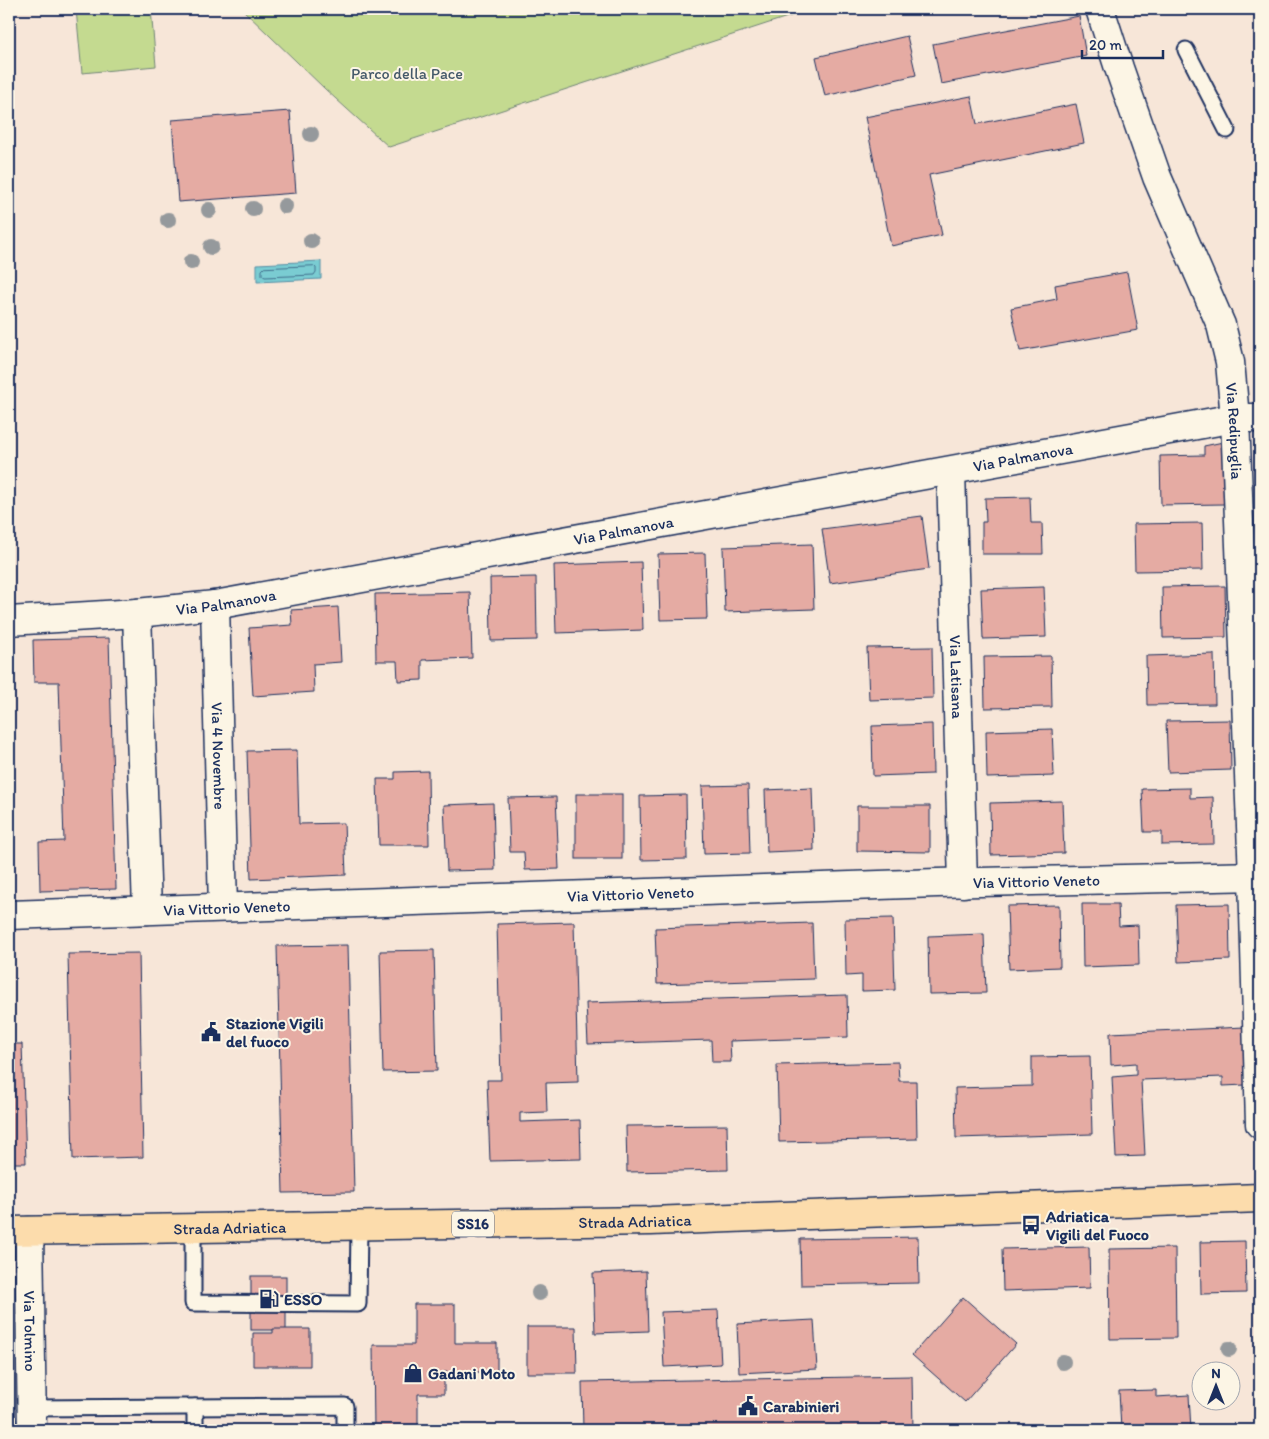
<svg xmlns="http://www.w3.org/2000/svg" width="1269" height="1439" viewBox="0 0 1269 1439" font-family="Itim,sans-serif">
<rect width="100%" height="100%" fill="#f7e6d8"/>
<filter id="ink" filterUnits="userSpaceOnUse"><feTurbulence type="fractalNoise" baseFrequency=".02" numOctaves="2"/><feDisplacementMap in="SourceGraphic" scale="10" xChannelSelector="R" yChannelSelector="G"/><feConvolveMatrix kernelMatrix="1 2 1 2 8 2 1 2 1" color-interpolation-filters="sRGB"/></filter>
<g filter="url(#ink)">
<g fill="#c4da90" stroke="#708477">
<polygon points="76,9 151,9 156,66 82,73"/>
<polygon points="242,9 812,9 389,147 325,89"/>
</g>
<polygon fill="#7accd2" stroke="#548da4" points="321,261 321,279 257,282 257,264"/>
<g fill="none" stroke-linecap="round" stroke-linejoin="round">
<polygon stroke="#416e8c" stroke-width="1" points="314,266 316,268 316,272 314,275 265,277 262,275 262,270 264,268"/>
</g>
<g fill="#e5aba3" stroke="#1b2f5e">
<polygon points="1079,16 1086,56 941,84 933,44"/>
<polygon points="907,36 916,75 825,96 816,57"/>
<polygon points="971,96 977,124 1076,104 1084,143 929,175 942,235 891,246 865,117"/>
<polygon points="290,111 296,193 178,202 172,120"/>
<polygon points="1127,272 1138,330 1020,351 1011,308 1057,299 1055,285"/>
<polygon points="1223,442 1224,504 1161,505 1160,456 1204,455 1204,446"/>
<polygon points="1030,497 1031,523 1042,523 1043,554 982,554 982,522 986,522 985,498"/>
<polygon points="922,516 929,569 830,583 822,529"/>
<polygon points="1202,523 1203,570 1135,571 1134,524"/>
<polygon points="812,544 814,609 725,612 723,547"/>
<polygon points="705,553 707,619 660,620 658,554"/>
<polygon points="641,562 643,630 556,633 554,565"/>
<polygon points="536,577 537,640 491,641 490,578"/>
<polygon points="1225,586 1226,637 1163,638 1162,587"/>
<polygon points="1044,587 1046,637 983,639 981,589"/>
<polygon points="470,592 472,658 422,660 422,680 398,681 397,661 376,661 375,594"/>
<polygon points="338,607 341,662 313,664 314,692 253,696 249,628 292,625 291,610"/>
<polygon points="109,638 116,889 40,891 39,842 64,841 59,682 34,682 33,640"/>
<polygon points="932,647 933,698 869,700 867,648"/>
<polygon points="1214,654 1215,704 1147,705 1146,656"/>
<polygon points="1051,656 1052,707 985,708 984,657"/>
<polygon points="1230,720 1231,770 1168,772 1166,721"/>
<polygon points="932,724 933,774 873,776 872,726"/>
<polygon points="1052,729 1054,776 987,778 986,731"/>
<polygon points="297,750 299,824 344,823 346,875 251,879 247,751"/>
<polygon points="428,771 429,845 379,845 377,779 395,779 395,772"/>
<polygon points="748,785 750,853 704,854 702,786"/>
<polygon points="812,788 814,850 767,852 765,790"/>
<polygon points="1190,788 1190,798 1213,797 1214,844 1162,845 1162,832 1144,832 1142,789"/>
<rect x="576" y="794" width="46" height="65"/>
<polygon points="686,795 687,859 641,860 640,796"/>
<polygon points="556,797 559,869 525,870 524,852 510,852 508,798"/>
<polygon points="1062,801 1064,853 991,855 990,803"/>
<polygon points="493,803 495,870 447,871 444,805"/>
<polygon points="857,806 930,806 930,852 857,851"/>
<polygon points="1082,904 1118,904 1119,926 1138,925 1139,965 1083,967"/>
<polygon points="1229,904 1230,960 1178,962 1176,905"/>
<polygon points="1059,905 1060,967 1009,969 1007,906"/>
<polygon points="893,918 895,990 862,991 862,975 846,976 845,919"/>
<polygon points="574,922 578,1082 546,1083 547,1112 520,1113 520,1122 580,1120 581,1159 490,1161 487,1080 501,1080 497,924"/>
<polygon points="812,923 814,979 657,984 655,928"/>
<polygon points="984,934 986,993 929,994 928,936"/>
<polygon points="348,945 354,1192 283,1193 277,946"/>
<polygon points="434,950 437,1071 383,1072 380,951"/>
<polygon points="139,953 143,1157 73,1159 68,954"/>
<polygon points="847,995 848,1037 730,1041 731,1062 712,1062 711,1040 588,1044 586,1003"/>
<polygon points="1245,1027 1247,1069 1244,1069 1245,1085 1223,1086 1223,1077 1141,1080 1145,1156 1116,1157 1112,1077 1136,1075 1136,1063 1111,1065 1110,1033"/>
<polygon points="9,1044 22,1044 26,1163 9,1163"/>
<polygon points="1090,1056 1092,1134 956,1138 955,1088 1032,1086 1032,1057"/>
<polygon points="898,1062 899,1081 916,1081 917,1139 779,1142 777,1065"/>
<polygon points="727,1125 728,1170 627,1172 626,1126"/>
<polygon points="918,1237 919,1283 801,1285 800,1239"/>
<polygon points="1245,1241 1246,1293 1201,1294 1200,1242"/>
<polygon points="1089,1247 1090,1288 1003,1291 1002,1249"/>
<polygon points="1175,1248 1176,1338 1110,1339 1109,1249"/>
<polygon points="646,1271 648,1331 595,1333 593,1273"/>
<rect x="251" y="1276" width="35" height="54"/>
<polygon points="963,1297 1016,1344 965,1402 912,1355"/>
<polygon points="414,1304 455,1304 455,1343 497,1343 497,1372 444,1372 444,1394 418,1394 418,1430 374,1430 373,1345 414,1345"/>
<polygon points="718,1310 721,1364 664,1367 661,1312"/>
<polygon points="814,1320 817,1369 739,1373 737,1324"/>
<polygon points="527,1327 576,1327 577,1373 527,1373"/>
<polygon points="273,1329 310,1329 310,1366 253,1366 253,1333 273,1333"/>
<polygon points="912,1376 913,1430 583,1430 582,1382"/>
<polygon points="1156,1390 1156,1397 1189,1395 1191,1430 1121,1430 1119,1391"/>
</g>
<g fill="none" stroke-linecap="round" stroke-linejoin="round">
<defs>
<g id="service">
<polyline points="1186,50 1227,130"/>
<polyline points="193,1229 193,1303 358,1304 359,1226"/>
<polyline points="195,1407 195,1430"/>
<polyline points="31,1408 345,1406 345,1430"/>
</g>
<g id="minor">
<path id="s1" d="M 1100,9 L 1119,68 L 1157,177 L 1221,325 L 1230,362 L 1235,418 L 1253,877 L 1260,1124"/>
<path id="s2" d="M 951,471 L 963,883"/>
<path id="s3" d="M 215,605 L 223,907"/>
<polyline points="137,613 147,910"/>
<path id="s4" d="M 9,621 L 137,613 L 215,605 L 1235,418 L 1260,418"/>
<path id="s5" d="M 9,915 L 937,883 L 1260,876"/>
<path id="s6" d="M 29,1231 L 32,1430"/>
</g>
<g id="primary">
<path id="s7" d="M 9,1231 L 651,1221 L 1260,1198"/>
</g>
</defs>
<use href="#service" stroke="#1b2f5e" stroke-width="19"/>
<use href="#minor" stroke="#1b2f5e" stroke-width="31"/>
<use href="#primary" stroke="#1b2f5e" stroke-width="31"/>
<use href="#service" stroke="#fcf5e5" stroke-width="15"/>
<use href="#minor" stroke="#fcf5e5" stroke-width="28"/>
<use href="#primary" stroke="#fcdcac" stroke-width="28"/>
</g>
<g fill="#95999c">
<circle cx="311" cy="134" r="8"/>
<circle cx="285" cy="206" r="8"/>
<circle cx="253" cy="209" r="8"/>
<circle cx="209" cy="210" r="8"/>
<circle cx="168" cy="220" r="8"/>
<circle cx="311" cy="241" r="8"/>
<circle cx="211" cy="247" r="8"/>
<circle cx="191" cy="262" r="8"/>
<circle cx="539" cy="1293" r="8"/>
<circle cx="1229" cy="1349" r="8"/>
<circle cx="1063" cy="1362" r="8"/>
</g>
</g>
<defs>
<symbol id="civic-bare" viewBox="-9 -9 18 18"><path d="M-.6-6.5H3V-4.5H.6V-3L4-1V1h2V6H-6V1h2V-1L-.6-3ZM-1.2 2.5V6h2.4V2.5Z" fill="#1b2f5e" stroke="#fcf5e5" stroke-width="2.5" paint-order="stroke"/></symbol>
<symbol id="bus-bare" viewBox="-9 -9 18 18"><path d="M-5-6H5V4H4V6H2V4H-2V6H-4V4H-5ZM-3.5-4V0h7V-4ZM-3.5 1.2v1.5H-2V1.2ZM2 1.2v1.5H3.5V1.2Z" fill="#1b2f5e" stroke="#fcf5e5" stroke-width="2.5" paint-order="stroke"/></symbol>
<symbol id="fuel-bare" viewBox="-9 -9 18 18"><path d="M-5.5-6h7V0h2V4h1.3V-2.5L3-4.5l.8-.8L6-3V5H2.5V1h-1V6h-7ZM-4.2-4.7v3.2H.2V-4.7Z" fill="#1b2f5e" stroke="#fcf5e5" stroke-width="2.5" paint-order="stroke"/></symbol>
<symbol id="shop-bare" viewBox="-9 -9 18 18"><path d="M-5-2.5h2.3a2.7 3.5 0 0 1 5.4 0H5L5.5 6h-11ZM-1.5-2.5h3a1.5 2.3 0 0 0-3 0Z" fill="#1b2f5e" stroke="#fcf5e5" stroke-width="2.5" paint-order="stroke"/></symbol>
</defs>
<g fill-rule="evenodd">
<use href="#civic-bare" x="197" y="1018" width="28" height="28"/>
<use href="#bus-bare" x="1017" y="1211" width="28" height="28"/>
<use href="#fuel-bare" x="255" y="1285" width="28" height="28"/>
<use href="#shop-bare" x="399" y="1359" width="28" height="28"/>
<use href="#civic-bare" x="734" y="1392" width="28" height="28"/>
</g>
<g text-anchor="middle" stroke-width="4" stroke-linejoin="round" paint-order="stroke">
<rect fill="#fcf5e5" stroke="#5e6a86" stroke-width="1" x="452" y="1211.5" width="42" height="25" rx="4"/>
<g font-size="15" font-weight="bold" fill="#1b2f5e">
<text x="473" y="1229">SS16</text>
</g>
<g font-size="16" fill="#455a6a" stroke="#fcf5e5">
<text x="407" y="79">Parco della Pace</text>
</g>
<g font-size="16" fill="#1b2f5e" stroke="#fcf5e5">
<text dy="6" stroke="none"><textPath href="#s1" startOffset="446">Via Redipuglia</textPath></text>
<text dy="6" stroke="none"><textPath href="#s4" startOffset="1028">Via Palmanova</textPath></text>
<text dy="6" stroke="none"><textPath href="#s4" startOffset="622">Via Palmanova</textPath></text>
<text dy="6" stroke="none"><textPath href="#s4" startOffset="218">Via Palmanova</textPath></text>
<text dy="6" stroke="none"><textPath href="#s2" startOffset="206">Via Latisana</textPath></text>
<text dy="6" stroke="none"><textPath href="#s3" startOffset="151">Via 4 Novembre</textPath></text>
<text dy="6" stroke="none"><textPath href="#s5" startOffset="1028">Via Vittorio Veneto</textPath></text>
<text dy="6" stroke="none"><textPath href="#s5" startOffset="622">Via Vittorio Veneto</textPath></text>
<text dy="6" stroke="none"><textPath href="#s5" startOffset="218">Via Vittorio Veneto</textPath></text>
<text dy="6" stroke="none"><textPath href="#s7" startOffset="626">Strada Adriatica</textPath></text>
<text dy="6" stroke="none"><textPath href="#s7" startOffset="221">Strada Adriatica</textPath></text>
<text dy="6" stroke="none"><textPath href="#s6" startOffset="100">Via Tolmino</textPath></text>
</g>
<g font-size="16" font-weight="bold" fill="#1b2f5e" stroke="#fcf5e5" text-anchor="start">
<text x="226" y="1029">Stazione Vigili<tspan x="226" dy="18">del fuoco</tspan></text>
<text x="1046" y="1222">Adriatica<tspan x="1046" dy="18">Vigili del Fuoco</tspan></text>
<text x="284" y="1305">ESSO</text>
<text x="428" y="1379">Gadani Moto</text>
<text x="763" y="1412">Carabinieri</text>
</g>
</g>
<rect width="1269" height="1439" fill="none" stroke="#fcf5e5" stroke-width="30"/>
<rect x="15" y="15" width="1239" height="1409" fill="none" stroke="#1b2f5e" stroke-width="2" filter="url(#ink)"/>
<g transform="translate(1216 1386)"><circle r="24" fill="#fcf5e5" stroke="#a2a6af"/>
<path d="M0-4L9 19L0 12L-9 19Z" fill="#1b2f5e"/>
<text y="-8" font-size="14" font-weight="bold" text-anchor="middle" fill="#1b2f5e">N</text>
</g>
<path d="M1082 50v8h81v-8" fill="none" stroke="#1b2f5e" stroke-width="2.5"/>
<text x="1089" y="50" font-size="15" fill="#1b2f5e" stroke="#fcf5e5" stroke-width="4" paint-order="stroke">20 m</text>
</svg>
